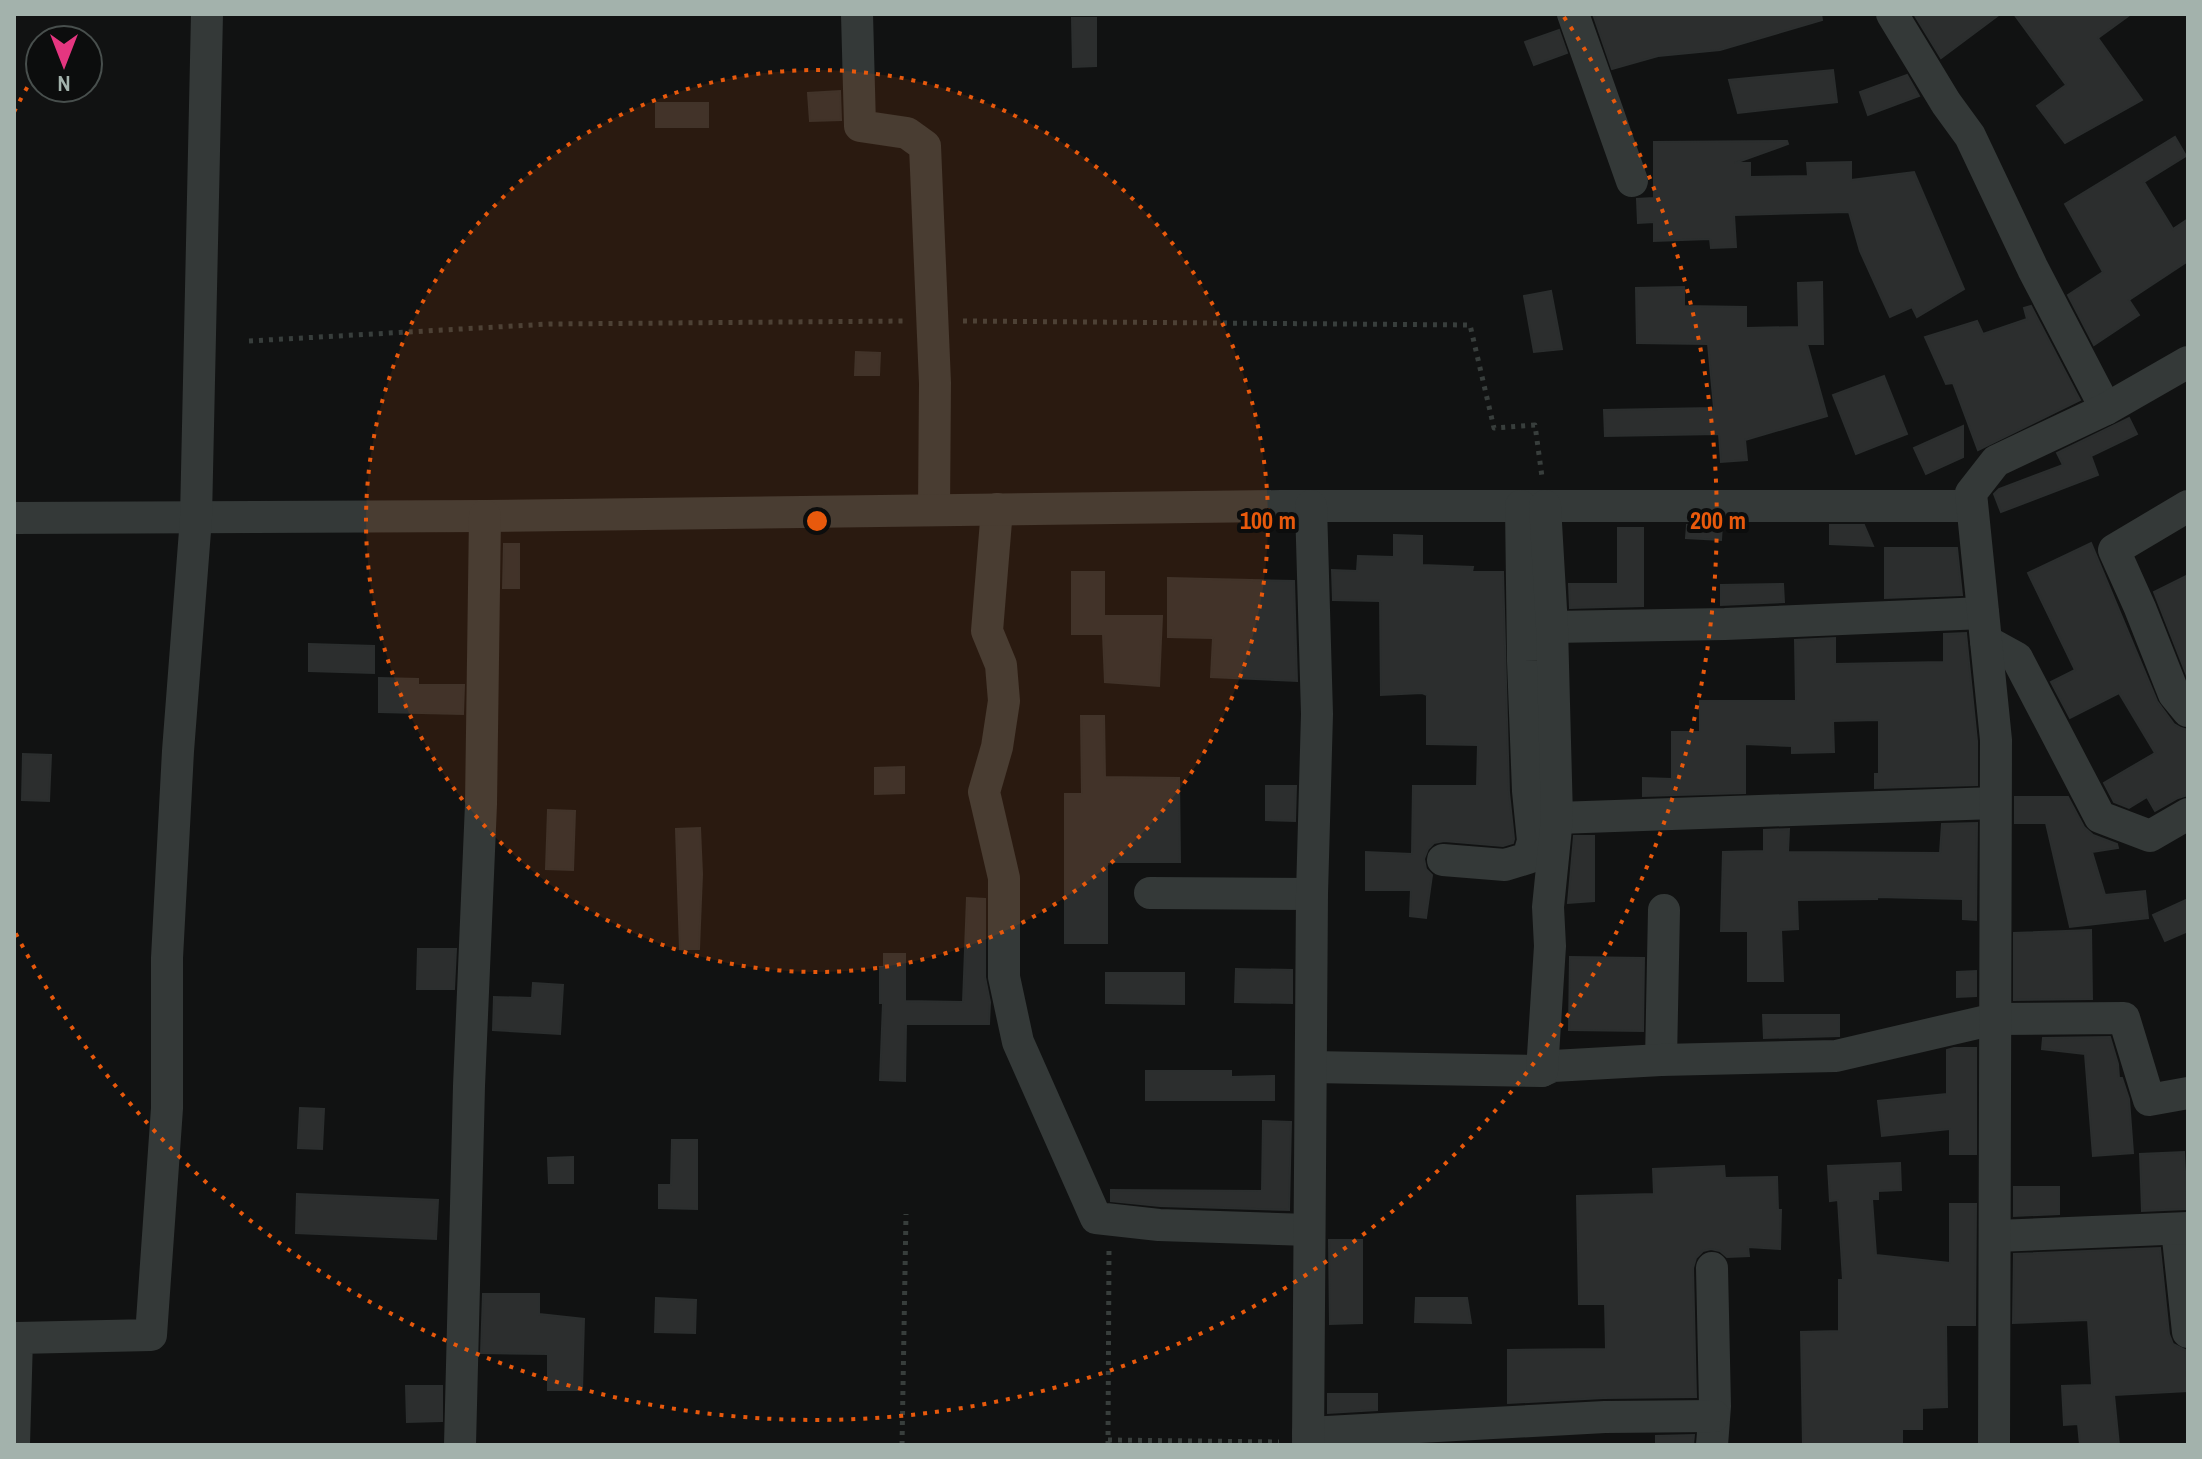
<svg xmlns="http://www.w3.org/2000/svg" width="2202" height="1459" viewBox="0 0 2202 1459" font-family="'Archivo Narrow',sans-serif">
<rect width="100%" height="100%" fill="#111212"/>
<g fill="#2c2e2e" stroke="#2b2e2e" stroke-width="2">
<polygon points="1593,14 1821,14 1822,20 1720,50 1658,56 1612,69"/>
<polygon points="1914,14 2000,14 1941,58"/>
<polygon points="2014,14 2131,14 2098,38 2142,100 2065,143 2037,106 2066,85"/>
<polygon points="1072,18 1096,18 1096,66 1073,67"/>
<polygon points="1559,30 1567,53 1534,65 1525,42"/>
<polygon points="1833,70 1837,102 1738,113 1729,80"/>
<polygon points="1907,75 1919,96 1868,115 1860,92"/>
<polygon points="840,91 841,120 810,121 808,93"/>
<rect x="656" y="103" width="52" height="24"/>
<polygon points="2175,137 2186,156 2144,182 2173,229 2188,219 2188,261 2129,300 2139,315 2094,345 2068,295 2103,272 2065,204"/>
<polygon points="1787,141 1788,144 1735,163 1750,163 1750,177 1808,176 1807,163 1851,162 1851,180 1914,172 1964,289 1917,317 1912,307 1890,317 1860,251 1849,212 1734,215 1736,247 1711,248 1710,239 1654,241 1654,222 1638,223 1637,199 1654,198 1654,142"/>
<polygon points="1822,282 1823,344 1807,344 1827,416 1745,440 1747,460 1721,462 1719,434 1605,436 1604,410 1714,408 1708,344 1637,343 1636,288 1684,287 1684,306 1746,307 1746,328 1799,327 1798,283"/>
<polygon points="1551,291 1562,349 1534,352 1524,296"/>
<polygon points="2031,306 2080,400 1978,450 1953,383 1946,384 1925,337 1977,321 1983,334 2027,319 2024,308"/>
<polygon points="856,352 880,353 879,375 855,375"/>
<polygon points="1884,376 1907,434 1856,454 1833,395"/>
<polygon points="2129,418 2137,434 2091,456 2098,475 2001,512 1994,494 1999,489 2063,465 2057,453"/>
<polygon points="1963,426 1963,457 1926,474 1914,448"/>
<polygon points="1687,525 1722,525 1721,540 1686,538"/>
<polygon points="1830,525 1864,525 1873,546 1830,544"/>
<polygon points="1618,528 1643,528 1643,606 1570,608 1569,584 1618,584"/>
<polygon points="1394,535 1422,536 1422,565 1473,567 1472,572 1503,572 1509,792 1514,839 1513,843 1503,846 1444,841 1434,843 1428,849 1424,859 1426,869 1432,875 1426,918 1410,916 1411,890 1366,890 1366,852 1412,854 1413,786 1477,786 1478,745 1427,744 1427,695 1422,693 1381,695 1380,601 1333,600 1332,570 1357,571 1358,556 1394,557"/>
<polygon points="2091,543 2157,701 2174,724 2181,728 2188,730 2188,795 2178,798 2155,811 2147,797 2129,808 2114,802 2104,783 2155,753 2119,693 2070,718 2051,682 2075,670 2028,573"/>
<polygon points="504,544 519,544 519,588 503,588"/>
<polygon points="1885,548 1957,548 1962,595 1885,598"/>
<polygon points="1072,572 1104,572 1104,616 1162,616 1159,686 1105,682 1103,634 1072,634"/>
<polygon points="2188,575 2188,675 2187,676 2154,592"/>
<polygon points="1168,578 1294,581 1297,681 1211,677 1213,638 1168,637"/>
<polygon points="1783,584 1784,602 1721,605 1721,585"/>
<polygon points="1966,633 1977,741 1977,785 1875,788 1875,774 1879,774 1879,720 1833,721 1834,752 1792,753 1792,746 1745,744 1745,793 1643,796 1643,778 1672,779 1672,732 1700,732 1700,701 1796,701 1795,640 1835,638 1835,664 1944,662 1944,634"/>
<polygon points="309,644 374,646 374,673 309,671"/>
<polygon points="379,678 418,679 418,685 464,685 463,714 379,712"/>
<polygon points="1081,716 1104,716 1105,777 1179,778 1180,862 1107,862 1107,943 1065,943 1065,794 1082,794"/>
<polygon points="23,754 51,755 49,801 22,800"/>
<polygon points="904,767 904,793 875,794 875,768"/>
<polygon points="1266,786 1296,786 1295,821 1266,820"/>
<polygon points="2015,797 2068,797 2084,827 2093,835 2117,844 2118,848 2092,852 2105,895 2145,891 2148,918 2070,927 2046,823 2015,823"/>
<polygon points="548,810 575,811 573,870 546,869"/>
<polygon points="1977,823 1976,920 1963,919 1963,899 1877,897 1877,899 1797,900 1798,929 1781,930 1783,981 1748,981 1748,931 1721,931 1723,852 1764,851 1764,830 1789,829 1788,852 1940,853 1942,824"/>
<polygon points="700,828 702,874 699,949 680,949 676,829"/>
<polygon points="1574,836 1594,836 1594,901 1568,903"/>
<polygon points="967,898 985,899 985,977 990,1002 989,1024 906,1024 905,1081 880,1080 883,1003 880,1003 880,967 884,967 884,954 905,954 905,1001 963,1002"/>
<polygon points="2188,899 2188,931 2165,941 2153,915"/>
<polygon points="2091,930 2092,999 2014,1000 2014,933"/>
<polygon points="418,949 456,949 454,989 417,989"/>
<polygon points="1570,957 1644,958 1643,1031 1569,1030"/>
<polygon points="1236,969 1292,970 1292,1003 1235,1002"/>
<polygon points="1976,971 1976,996 1957,997 1957,972"/>
<polygon points="1106,973 1184,973 1184,1004 1106,1003"/>
<polygon points="533,983 563,985 560,1034 493,1030 494,997 532,998"/>
<polygon points="1763,1015 1839,1015 1839,1036 1764,1038"/>
<polygon points="2110,1037 2118,1064 2119,1078 2122,1078 2129,1099 2133,1153 2093,1156 2085,1054 2042,1049 2043,1038"/>
<polygon points="1954,1048 1976,1048 1976,1154 1950,1154 1950,1129 1882,1136 1878,1101 1947,1094 1947,1050"/>
<polygon points="1146,1071 1231,1071 1231,1077 1274,1076 1274,1100 1146,1100"/>
<polygon points="300,1108 324,1109 322,1149 298,1148"/>
<polygon points="1263,1121 1291,1122 1289,1210 1160,1206 1111,1201 1111,1190 1262,1191"/>
<polygon points="672,1140 697,1140 697,1209 659,1208 659,1185 671,1185"/>
<polygon points="2184,1152 2187,1209 2142,1211 2140,1154"/>
<polygon points="573,1157 573,1183 549,1183 548,1158"/>
<polygon points="1900,1163 1901,1190 1878,1191 1878,1199 1872,1199 1876,1255 1950,1263 1950,1204 1976,1204 1975,1325 1946,1325 1947,1407 1922,1408 1922,1429 1902,1429 1902,1445 1803,1445 1801,1332 1839,1331 1839,1280 1843,1280 1838,1200 1830,1201 1828,1166"/>
<polygon points="1724,1166 1725,1178 1777,1177 1778,1210 1781,1210 1780,1249 1748,1247 1749,1256 1727,1257 1720,1251 1711,1249 1703,1251 1696,1258 1693,1268 1696,1397 1604,1398 1508,1403 1508,1350 1606,1349 1605,1304 1579,1304 1577,1196 1654,1194 1653,1169"/>
<polygon points="2014,1187 2059,1187 2059,1214 2014,1216"/>
<polygon points="297,1194 438,1200 436,1239 296,1233"/>
<polygon points="1329,1240 1362,1240 1362,1323 1330,1324"/>
<polygon points="2160,1248 2169,1334 2173,1344 2185,1350 2188,1391 2114,1395 2119,1445 2080,1445 2078,1424 2064,1425 2062,1386 2092,1385 2088,1320 2013,1323 2014,1254"/>
<polygon points="483,1294 539,1294 539,1314 584,1319 582,1390 548,1390 548,1354 481,1353"/>
<polygon points="656,1298 696,1300 695,1333 655,1332"/>
<polygon points="1416,1298 1467,1298 1471,1323 1415,1322"/>
<polygon points="406,1386 442,1386 442,1421 407,1422"/>
<polygon points="1328,1394 1377,1394 1377,1410 1328,1413"/>
<polygon points="1694,1435 1693,1445 1656,1445 1656,1436"/>
</g>
<g fill="none" stroke-linecap="round" stroke-linejoin="round">
<g stroke="#383e3c" stroke-width="5" stroke-dasharray="4 6" stroke-linecap="butt">
<polyline points="963,321 1470,325 1494,428 1535,425 1542,477"/>
<polyline points="249,341 549,324 905,321"/>
<polyline points="1108,1440 1279,1442"/>
<polyline points="902,1445 906,1214"/>
<polyline points="1108,1445 1109,1248"/>
</g>
<g stroke="#343938" stroke-width="32">
<polyline points="857,14 860,126 907,133 925,146 935,383 934,510"/>
<polyline points="1573,14 1632,181"/>
<polyline points="1892,14 1946,103 1970,136 2033,269 2106,409"/>
<polyline points="2188,506 2114,550 2140,608 2174,694 2188,711"/>
<polyline points="997,509 987,631 1001,665 1004,701 997,747 984,792 1004,878 1004,977 1018,1042 1096,1218 1159,1225 1309,1230"/>
<polyline points="14,518 485,516 1281,506 1972,506"/>
<polyline points="1552,627 1725,624 1983,613"/>
<polyline points="1986,641 2017,658 2100,817 2150,836 2188,814"/>
<polyline points="1557,818 1995,803"/>
<polyline points="1443,860 1505,865 1528,858 1533,841 1528,791 1523,661 1521,506"/>
<polyline points="1150,893 1312,894"/>
<polyline points="1661,1060 1664,910"/>
<polyline points="1311,1067 1542,1071 1553,1066 1661,1060 1836,1056 1995,1019 2124,1018 2149,1100 2188,1093"/>
<polyline points="1542,1071 1550,946 1548,907 1557,818 1552,627 1545,506"/>
<polyline points="2177,1229 2188,1332"/>
<polyline points="1996,1236 2188,1228"/>
<polyline points="1712,1268 1715,1406 1712,1445"/>
<polyline points="1308,1433 1605,1417 1714,1416"/>
<polyline points="14,1444 17,1338 151,1335 167,1108 167,958 178,751 196,518 207,14"/>
<polyline points="460,1445 469,1086 481,804 485,516"/>
<polyline points="1308,1445 1312,894 1317,714 1311,506"/>
<polyline points="1994,1445 1996,740 1971,493 1996,461 2106,409 2188,362"/>
</g>
</g>
<circle cx="817" cy="521" r="451" fill="#e8590c" fill-opacity=".12"/>
<g fill="none" stroke="#e8590c" stroke-width="4" stroke-dasharray="4 8">
<circle cx="817" cy="521" r="451"/>
<path d="M14 112A901 901 0 0 1 37 70M1564 17A901 901 0 1 1 14 930"/>
</g>
<circle cx="817" cy="521" r="12" fill="#e8590c" stroke="#0c0d0d" stroke-width="4"/>
<g font-size="24" text-anchor="middle" font-weight="bold" fill="#e8590c" stroke="#0c0d0d" stroke-width="8" stroke-linejoin="round" paint-order="stroke">
<text x="1268" y="529">100 m</text>
<text x="1718" y="529">200 m</text>
</g>
<rect width="2202" height="1459" fill="none" stroke="#a3b2ac" stroke-width="32"/>
<g transform="translate(64 64) rotate(180)"><circle r="38" fill="#0c0d0d" stroke="#484f4d" stroke-width="2"/>
<path d="M0-6L14 30L0 20L-14 30Z" fill="#e53680"/>
<text y="-12" font-size="22" font-weight="bold" text-anchor="middle" fill="#a3b2ac">N</text>
</g>
</svg>
